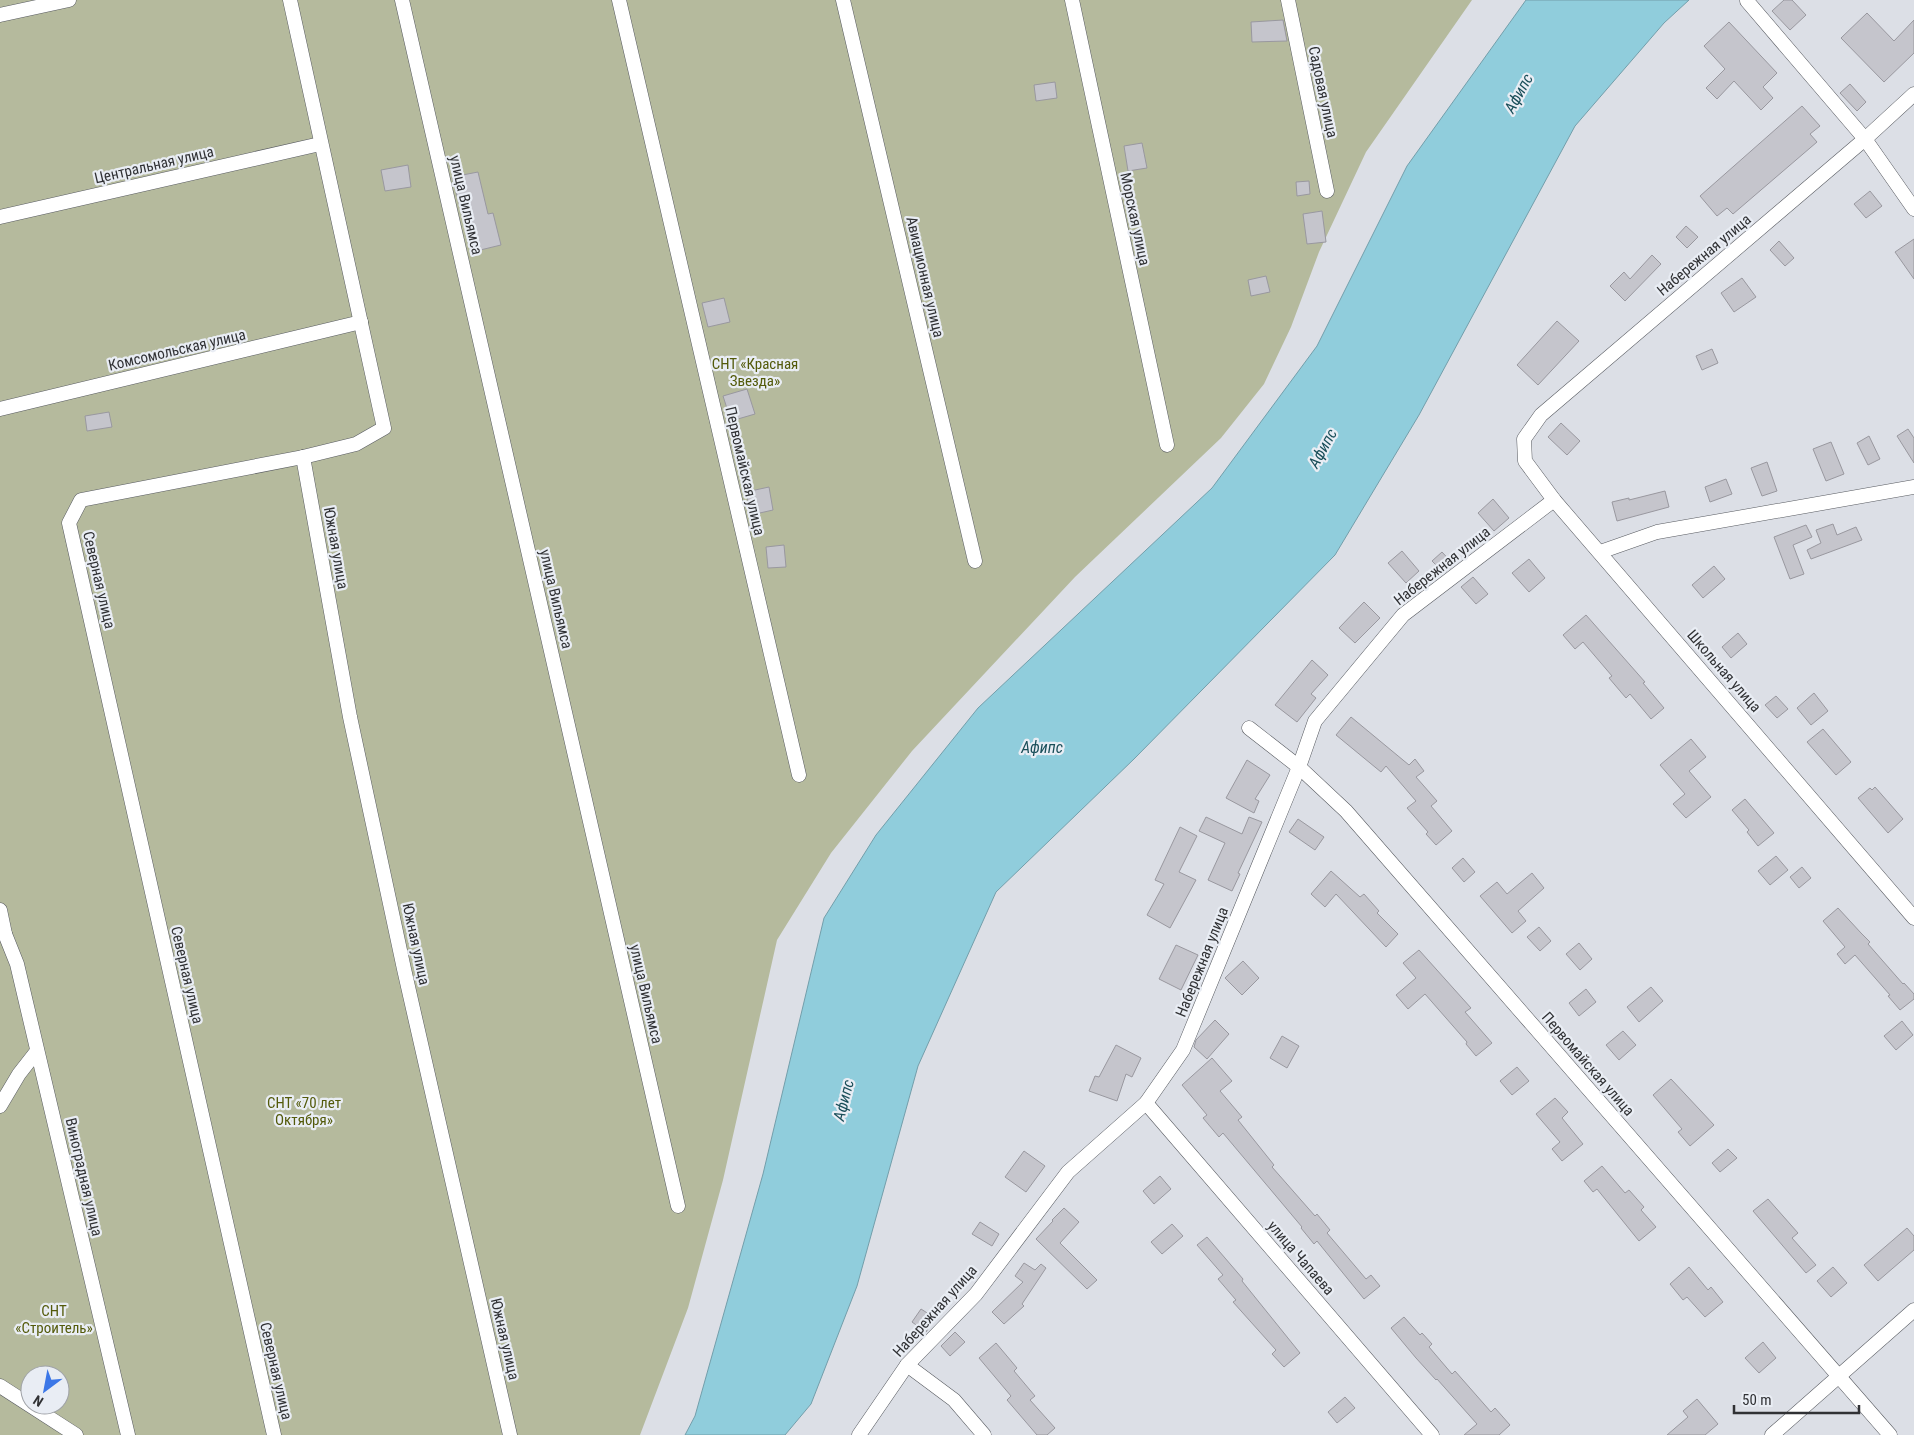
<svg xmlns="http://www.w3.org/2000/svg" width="1914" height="1435" viewBox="0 0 1914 1435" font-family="'Roboto Condensed',sans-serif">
<rect width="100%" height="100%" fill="#dcdfe6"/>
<path fill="#b5ba9d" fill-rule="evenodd" d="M 0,0 L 1472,0 L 1366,152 L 1319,252 L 1291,327 L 1264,384 L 1221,438 L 1075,577 L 912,751 L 831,853 L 777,940 L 723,1180 L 688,1308 L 640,1435 L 0,1435 ZM 30,1375 L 60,1375 L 60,1405 L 30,1405 Z"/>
<polygon fill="#90cddc" stroke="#739eaa" points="1526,0 1689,0 1664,23 1575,126 1419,415 1335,555 1134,759 996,892 918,1066 857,1286 811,1404 785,1435 685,1435 695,1416 763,1174 824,918 876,835 978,708 1212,488 1317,346 1407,166"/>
<g fill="#c5c5cc" stroke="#99989f">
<polygon points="1784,0 1792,0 1806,15 1790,30 1772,11"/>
<polygon points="1867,13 1894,41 1914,20 1914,53 1884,82 1841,38"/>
<polygon points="1283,20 1287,41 1252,42 1251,22"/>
<polygon points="1729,22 1777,73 1763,87 1773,98 1761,110 1734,81 1717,99 1706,88 1725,69 1704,46"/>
<polygon points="1055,82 1057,98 1036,101 1034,85"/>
<polygon points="1850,84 1866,102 1857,111 1840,93"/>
<polygon points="1802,106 1820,126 1810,134 1817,142 1733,214 1727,208 1717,216 1700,196"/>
<polygon points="1142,143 1147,168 1128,171 1124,146"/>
<polygon points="408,165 411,187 385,191 381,170"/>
<polygon points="478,172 488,214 493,213 501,245 472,252 452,177"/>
<polygon points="1309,181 1310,194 1297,196 1296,182"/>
<polygon points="1870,191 1882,206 1866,218 1854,204"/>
<polygon points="1322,211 1326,242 1307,244 1303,214"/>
<polygon points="1686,226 1698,237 1687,248 1676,237"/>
<polygon points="1914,239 1914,279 1895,252"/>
<polygon points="1779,241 1794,258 1785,266 1770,250"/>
<polygon points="1652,255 1661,264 1625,301 1610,286 1624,272 1630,279"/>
<polygon points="1266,276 1270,292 1251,296 1248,280"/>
<polygon points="1742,278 1756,297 1734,312 1721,293"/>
<polygon points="724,298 730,322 708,327 702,303"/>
<polygon points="1557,321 1579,341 1538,385 1517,365"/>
<polygon points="1712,349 1718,363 1702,370 1696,356"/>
<polygon points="747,389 755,414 731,421 723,396"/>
<polygon points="109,412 112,427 87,431 85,416"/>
<polygon points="1561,423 1580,441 1567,455 1548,437"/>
<polygon points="1908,429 1914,438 1914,463 1897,436"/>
<polygon points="1869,436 1880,459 1868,465 1857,443"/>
<polygon points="1831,442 1844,474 1826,481 1813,449"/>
<polygon points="1767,462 1777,491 1762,496 1751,468"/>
<polygon points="1726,479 1732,494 1710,502 1705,487"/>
<polygon points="769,487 773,510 751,515 746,492"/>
<polygon points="1665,491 1669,507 1617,521 1612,502 1629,498 1629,500"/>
<polygon points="1493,499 1509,518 1494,531 1478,513"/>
<polygon points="1833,524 1837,535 1856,527 1862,540 1811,559 1807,550 1821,543 1816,530"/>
<polygon points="1806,525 1812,537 1793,545 1804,574 1790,579 1774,537"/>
<polygon points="784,545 786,567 768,568 766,547"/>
<polygon points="1402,551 1419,571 1406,583 1388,563"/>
<polygon points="1442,552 1454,565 1444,573 1432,561"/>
<polygon points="1529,559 1545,578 1529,592 1512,573"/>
<polygon points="1714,566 1725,579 1703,598 1692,585"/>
<polygon points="1473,577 1488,594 1476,604 1461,587"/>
<polygon points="1364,602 1380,618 1355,643 1339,628"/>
<polygon points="1586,615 1645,682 1643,683 1664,708 1651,719 1630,694 1626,698 1609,678 1612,676 1583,642 1575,649 1563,635"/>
<polygon points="1738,633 1747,644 1731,658 1722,647"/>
<polygon points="1312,660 1328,675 1311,694 1316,698 1297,722 1275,705"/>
<polygon points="1814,693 1828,711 1811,725 1797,708"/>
<polygon points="1776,696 1788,709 1777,718 1765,705"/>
<polygon points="1351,717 1409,765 1415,759 1424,771 1416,777 1437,801 1431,806 1452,831 1436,845 1426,834 1428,832 1407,808 1416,801 1386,766 1381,772 1336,735"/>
<polygon points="1823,729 1851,762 1836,775 1807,742"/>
<polygon points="1691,739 1706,757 1689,771 1711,797 1686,818 1673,804 1685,794 1660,765"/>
<polygon points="1247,760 1270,775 1255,799 1259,801 1254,813 1226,798"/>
<polygon points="1875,787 1903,819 1888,833 1858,798 1870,788 1872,790"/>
<polygon points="1745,799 1774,833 1758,846 1747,832 1749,830 1732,810"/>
<polygon points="1206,817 1242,834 1249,817 1262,822 1238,873 1240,874 1232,891 1208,880 1225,843 1199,831"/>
<polygon points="1298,819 1324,837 1315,850 1289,832"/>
<polygon points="1180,827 1197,836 1179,872 1196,880 1170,928 1147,915 1164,884 1155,880"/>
<polygon points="1776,856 1788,870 1770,885 1758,871"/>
<polygon points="1463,858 1475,872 1464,882 1452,868"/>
<polygon points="1802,867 1811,878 1799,888 1790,877"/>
<polygon points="1331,871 1360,897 1364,894 1379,911 1377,913 1398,934 1386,947 1336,894 1325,907 1311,894"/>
<polygon points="1532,873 1544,888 1518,911 1526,921 1512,933 1480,896 1497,882 1507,894"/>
<polygon points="1838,908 1861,933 1870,942 1868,944 1903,984 1904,983 1914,994 1914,999 1900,1010 1888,996 1890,995 1855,955 1845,964 1837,954 1845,947 1823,921"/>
<polygon points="1539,927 1551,941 1540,951 1527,937"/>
<polygon points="1579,943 1592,959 1580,970 1566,954"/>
<polygon points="1176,945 1198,955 1181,990 1159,979"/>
<polygon points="1419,950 1471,1008 1465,1012 1492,1043 1476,1056 1466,1044 1467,1042 1425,994 1408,1009 1396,995 1416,978 1403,963"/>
<polygon points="1243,961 1259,978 1242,995 1225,978"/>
<polygon points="1651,987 1663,1001 1639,1022 1627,1007"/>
<polygon points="1586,989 1596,1002 1579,1016 1569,1003"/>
<polygon points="1215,1020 1229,1034 1207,1059 1194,1047 1196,1040"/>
<polygon points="1902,1021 1913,1035 1896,1050 1884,1036"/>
<polygon points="1623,1031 1636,1045 1619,1060 1606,1045"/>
<polygon points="1282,1036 1299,1046 1287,1068 1270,1058"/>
<polygon points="1116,1045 1141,1058 1132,1077 1126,1074 1117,1101 1089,1091 1095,1076 1099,1077"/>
<polygon points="1212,1058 1232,1081 1220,1091 1242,1117 1238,1120 1274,1165 1272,1167 1315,1216 1317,1214 1330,1230 1327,1233 1366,1279 1371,1275 1380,1286 1364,1299 1317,1241 1314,1244 1301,1228 1302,1227 1223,1133 1219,1137 1203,1118 1207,1115 1182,1085"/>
<polygon points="1517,1067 1529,1081 1512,1095 1500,1081"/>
<polygon points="1671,1079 1714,1125 1690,1146 1678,1132 1682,1129 1653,1095"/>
<polygon points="1555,1098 1568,1112 1562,1118 1583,1144 1562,1161 1552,1149 1560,1142 1536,1114"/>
<polygon points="1728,1149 1737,1158 1720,1172 1712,1163"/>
<polygon points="1024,1151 1045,1166 1026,1192 1005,1177"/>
<polygon points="1602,1166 1625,1193 1629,1190 1644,1207 1641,1210 1656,1227 1639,1241 1597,1189 1593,1192 1584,1181"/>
<polygon points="1160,1176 1171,1189 1154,1204 1143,1191"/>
<polygon points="1768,1199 1798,1233 1792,1238 1816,1265 1806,1273 1753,1211"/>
<polygon points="1064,1208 1079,1222 1060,1243 1097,1280 1087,1289 1036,1239 1053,1221 1052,1220"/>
<polygon points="980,1222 999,1234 992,1246 972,1234"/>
<polygon points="1172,1224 1183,1236 1162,1254 1151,1242"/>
<polygon points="1907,1228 1914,1236 1914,1250 1878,1281 1864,1265"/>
<polygon points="1207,1237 1243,1279 1242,1281 1300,1353 1284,1367 1272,1354 1276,1350 1233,1302 1236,1300 1218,1279 1223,1275 1197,1245"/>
<polygon points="1024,1263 1035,1270 1041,1264 1046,1268 1022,1304 1024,1306 1004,1324 992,1312 1023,1282 1015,1276"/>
<polygon points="1689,1267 1708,1290 1711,1287 1723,1302 1705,1317 1687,1297 1683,1300 1670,1284"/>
<polygon points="1833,1267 1847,1283 1831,1297 1817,1281"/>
<polygon points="921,1309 935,1318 926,1332 912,1322"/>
<polygon points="1404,1317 1420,1335 1422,1333 1432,1344 1429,1347 1452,1374 1455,1371 1491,1412 1495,1408 1510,1425 1499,1435 1464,1435 1477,1424 1437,1379 1436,1380 1416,1358 1391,1328"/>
<polygon points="955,1332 965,1342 950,1356 941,1346"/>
<polygon points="1763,1342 1776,1358 1759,1373 1745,1358"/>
<polygon points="996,1343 1017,1368 1014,1371 1035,1396 1030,1400 1055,1428 1047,1435 1037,1435 1007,1400 1011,1396 979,1358"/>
<polygon points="1345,1397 1355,1408 1337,1423 1328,1412"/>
<polygon points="1697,1399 1718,1424 1705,1435 1667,1435 1688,1417 1683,1411"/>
</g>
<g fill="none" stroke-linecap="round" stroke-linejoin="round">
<defs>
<g id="minor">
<polyline points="402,0 678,1206"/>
<polyline points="619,0 799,775"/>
<polyline points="843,0 975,561"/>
<polyline points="1072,0 1167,445"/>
<polyline points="1288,0 1327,191"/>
<polyline points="1747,1 1865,139 1914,209"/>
<polyline points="0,15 69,0"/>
<polyline points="1914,94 1865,139 1541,415 1524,439 1525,461 1554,500 1914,918"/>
<polyline points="0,217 320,144"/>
<polyline points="0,409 361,322"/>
<polyline points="303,457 350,717 404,969 510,1435"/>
<polyline points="1600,552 1657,532 1914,487"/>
<polyline points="1249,728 1299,767 1346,811 1890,1435"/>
<polyline points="0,910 5,934"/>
<polyline points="0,931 5,934 17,964 128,1435"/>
<polyline points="1146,1103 1432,1435"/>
<polyline points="0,1106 19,1074 37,1051"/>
<polyline points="907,1365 954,1400 984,1435"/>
<polyline points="0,1386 76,1435"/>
<polyline points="274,1435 69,523 81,500 303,457 356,444 384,428 290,0"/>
<polyline points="859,1435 907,1365 976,1294 1068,1172 1146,1103 1183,1050 1299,767 1315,721 1403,615 1554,500"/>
<polyline points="1772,1435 1914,1310"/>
</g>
</defs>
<use href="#minor" stroke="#585b61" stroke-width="15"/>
<use href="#minor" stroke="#fff" stroke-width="14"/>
</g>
<g text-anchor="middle" stroke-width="4.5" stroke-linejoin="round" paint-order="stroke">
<g font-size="15" fill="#303134" stroke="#e9edf4">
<text transform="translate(1323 92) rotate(78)" y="5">Садовая улица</text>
<text transform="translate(154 165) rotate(-13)" y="5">Центральная улица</text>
<text transform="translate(466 205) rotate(77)" y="5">улица Вильямса</text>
<text transform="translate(1135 219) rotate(78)" y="5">Морская улица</text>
<text transform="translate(1704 255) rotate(-40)" y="5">Набережная улица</text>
<text transform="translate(925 277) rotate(77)" y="5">Авиационная улица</text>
<text transform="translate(177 350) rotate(-13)" y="5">Комсомольская улица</text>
<text transform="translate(745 471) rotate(77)" y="5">Первомайская улица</text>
<text transform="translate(336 548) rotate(80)" y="5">Южная улица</text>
<text transform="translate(1442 566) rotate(-38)" y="5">Набережная улица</text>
<text transform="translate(99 580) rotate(77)" y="5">Северная улица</text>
<text transform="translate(556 599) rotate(77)" y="5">улица Вильямса</text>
<text transform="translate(1724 671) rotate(49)" y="5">Школьная улица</text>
<text transform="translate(416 944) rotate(78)" y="5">Южная улица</text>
<text transform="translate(1202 962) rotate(-68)" y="5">Набережная улица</text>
<text transform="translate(187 975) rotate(77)" y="5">Северная улица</text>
<text transform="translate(646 994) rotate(77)" y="5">улица Вильямса</text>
<text transform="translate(1588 1064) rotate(49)" y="5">Первомайская улица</text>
<text transform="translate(84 1177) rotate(77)" y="5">Виноградная улица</text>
<text transform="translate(1301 1258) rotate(49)" y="5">улица Чапаева</text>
<text transform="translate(935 1311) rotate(-48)" y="5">Набережная улица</text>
<text transform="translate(505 1339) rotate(77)" y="5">Южная улица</text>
<text transform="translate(276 1371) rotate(77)" y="5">Северная улица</text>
</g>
<g font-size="15" fill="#535a0a" stroke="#e9edf4">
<text x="755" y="369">СНТ «Красная<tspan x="755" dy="17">Звезда»</tspan></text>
<text x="304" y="1108">СНТ «70 лет<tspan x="304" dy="17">Октября»</tspan></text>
<text x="54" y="1316">СНТ<tspan x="54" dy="17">«Строитель»</tspan></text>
</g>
<g font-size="16" font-style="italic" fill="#194e59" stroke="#e9edf4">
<text transform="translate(1518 93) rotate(-61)" y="6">Афипс</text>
<text transform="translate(1322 448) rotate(-61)" y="6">Афипс</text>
<text x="1042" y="753">Афипс</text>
<text transform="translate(843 1100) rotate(-76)" y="6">Афипс</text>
</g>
</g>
<g transform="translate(45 1390) rotate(212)"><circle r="24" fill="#e9edf4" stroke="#9fa2a7"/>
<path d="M0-4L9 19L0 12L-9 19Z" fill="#3c77e7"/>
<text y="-8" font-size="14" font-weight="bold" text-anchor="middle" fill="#303134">N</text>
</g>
<path d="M1734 1405v8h125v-8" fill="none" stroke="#303134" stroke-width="2.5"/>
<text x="1742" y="1405" font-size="15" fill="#303134" stroke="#e9edf4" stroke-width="4" paint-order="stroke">50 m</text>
</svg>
